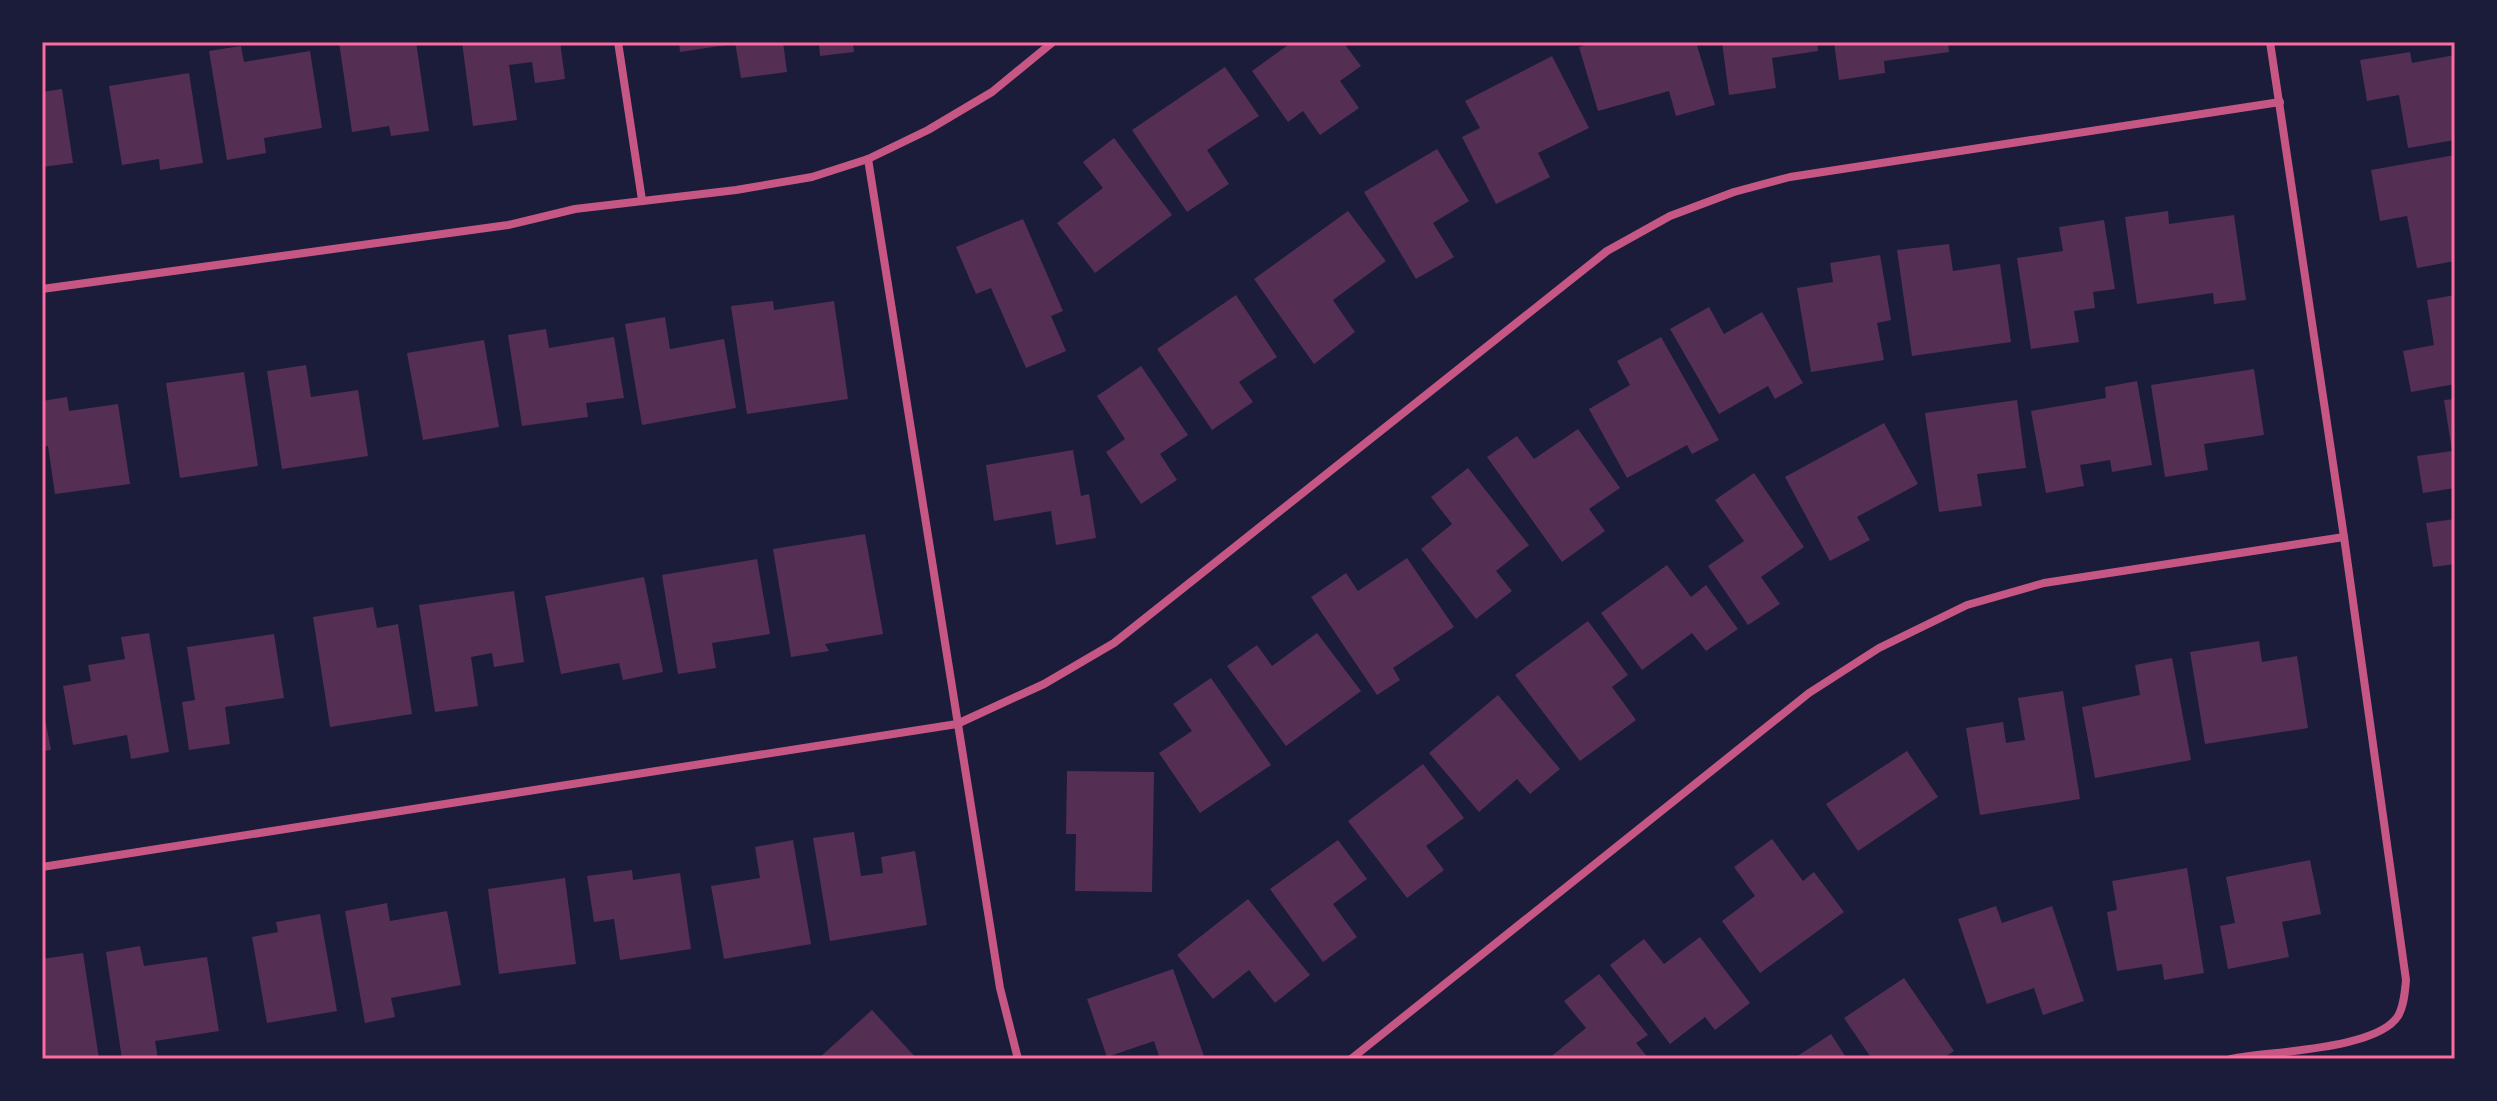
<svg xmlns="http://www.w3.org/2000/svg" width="2497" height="1101" viewBox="0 0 2497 1101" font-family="'Titillium Web',sans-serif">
<rect width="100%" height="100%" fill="#1b1b3a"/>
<g fill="#542f53">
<polygon points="339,42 416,42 429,131 391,136 389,126 352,132"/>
<polygon points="462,42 560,42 565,79 535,83 532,62 509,65 517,120 473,126"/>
<polygon points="679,42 733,42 733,44 680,52"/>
<polygon points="735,42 783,42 787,72 741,78"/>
<polygon points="819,42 853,42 854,52 820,56"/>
<polygon points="1292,42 1343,42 1361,66 1340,81 1359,108 1320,135 1303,111 1288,122 1252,71"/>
<polygon points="1596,42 1696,42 1715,105 1676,116 1669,91 1598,111 1579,47"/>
<polygon points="1722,42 1817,42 1818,51 1772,58 1776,88 1729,95"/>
<polygon points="1834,42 1948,42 1949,52 1884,61 1885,73 1839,80"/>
<polygon points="241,46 244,62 310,51 322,128 264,138 266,153 227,160 209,51"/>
<polygon points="2410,52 2412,63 2455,55 2455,140 2408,148 2399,95 2367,101 2360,60"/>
<polygon points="1552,56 1589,128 1538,153 1550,177 1496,204 1462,137 1480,128 1465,101"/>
<polygon points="1225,67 1259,116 1207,150 1229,184 1187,212 1132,130"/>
<polygon points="189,73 203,163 160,170 159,159 122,165 109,86"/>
<polygon points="62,89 73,163 42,167 42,92"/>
<polygon points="1114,138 1172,215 1095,273 1057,223 1103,188 1083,162"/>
<polygon points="1437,149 1469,201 1433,223 1454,257 1416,279 1364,192"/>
<polygon points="2455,155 2455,261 2417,268 2407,216 2380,221 2371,170"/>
<polygon points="1348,211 1386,261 1333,300 1355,332 1314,364 1254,279"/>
<polygon points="2168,211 2169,224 2234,215 2246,300 2214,304 2213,293 2137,304 2125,217"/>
<polygon points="1023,219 1063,311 1051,316 1066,351 1026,368 991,288 976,294 956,247"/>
<polygon points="2104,220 2115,289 2093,292 2095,308 2074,311 2079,342 2031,349 2017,258 2063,251 2059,227"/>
<polygon points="1949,244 1953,271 2000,264 2011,342 1912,356 1897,250"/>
<polygon points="1880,255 1891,320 1877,323 1884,360 1811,372 1797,288 1833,282 1830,263"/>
<polygon points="1236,295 1277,357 1239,382 1253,402 1212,430 1157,349"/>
<polygon points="2455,295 2455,384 2411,392 2403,351 2434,345 2427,300"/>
<polygon points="773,301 774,310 834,301 848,399 747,414 731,306"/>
<polygon points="1709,307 1724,334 1762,312 1803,383 1775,399 1768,386 1719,414 1670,329"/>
<polygon points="665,317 670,349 724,339 736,408 642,425 625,324"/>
<polygon points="546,329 549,348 614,337 624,398 586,403 588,417 522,426 508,335"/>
<polygon points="1661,337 1719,440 1692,454 1687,445 1627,478 1589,409 1630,385 1617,361"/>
<polygon points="484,340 499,427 423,440 407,353"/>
<polygon points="306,365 311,397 358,390 368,456 282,469 267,371"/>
<polygon points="1141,366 1188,435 1160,454 1177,480 1141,504 1106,452 1125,439 1097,396"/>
<polygon points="2254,369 2264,435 2204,444 2208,470 2165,477 2151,385"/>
<polygon points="244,372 258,466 180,478 166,383"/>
<polygon points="2137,381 2152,465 2112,472 2110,460 2080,465 2084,486 2046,493 2031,411 2106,398 2105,387"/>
<polygon points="67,397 69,411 118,404 130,484 55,494 48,446 42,447 42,401"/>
<polygon points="2455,399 2455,488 2423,493 2417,456 2452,451 2444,400"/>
<polygon points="2017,400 2026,468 1977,474 1982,506 1939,512 1925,413"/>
<polygon points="1884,423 1918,484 1857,517 1870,540 1830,561 1785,477"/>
<polygon points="1578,429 1620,488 1589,509 1605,531 1562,562 1487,457 1517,436 1534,459"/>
<polygon points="1073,450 1081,496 1089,494 1096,538 1056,545 1051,511 994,521 986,465"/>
<polygon points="1468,468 1529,545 1496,571 1512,591 1476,619 1421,549 1452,524 1431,497"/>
<polygon points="1754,473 1804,547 1761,577 1780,604 1748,625 1708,566 1744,541 1715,500"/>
<polygon points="2455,519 2455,564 2433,567 2426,523"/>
<polygon points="865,534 883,634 825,644 829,651 791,657 773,549"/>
<polygon points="1407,558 1454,627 1393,668 1400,680 1377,695 1311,597 1346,573 1358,591"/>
<polygon points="757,559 770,634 712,643 716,668 678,674 662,575"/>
<polygon points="1667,565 1691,597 1706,585 1738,629 1706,651 1692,633 1642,670 1601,613"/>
<polygon points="644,577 663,672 623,680 619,663 561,674 545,596"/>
<polygon points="514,591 524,662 494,667 492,653 471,657 478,706 435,712 419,605"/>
<polygon points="373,607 377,628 398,624 412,714 330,727 313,617"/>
<polygon points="1588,621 1628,675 1612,687 1636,720 1580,761 1515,675"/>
<polygon points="149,633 169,752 131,759 127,735 73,745 63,686 91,681 88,665 125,659 121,637"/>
<polygon points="1317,633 1361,691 1286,746 1227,666 1257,645 1272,666"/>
<polygon points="274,634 284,698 225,707 230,744 189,750 182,702 195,700 187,647"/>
<polygon points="2259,641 2262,662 2297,656 2308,728 2205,744 2190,652"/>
<polygon points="2172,658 2191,760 2095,778 2082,707 2140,695 2135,665"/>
<polygon points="1211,678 1271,765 1200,813 1159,753 1192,731 1173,704"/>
<polygon points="2063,691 2080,799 1980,815 1966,728 2003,722 2006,743 2025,740 2018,698"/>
<polygon points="1498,695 1560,769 1530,794 1517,779 1479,812 1429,753"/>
<polygon points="42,703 51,750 42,751"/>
<polygon points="1907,751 1938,797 1858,851 1826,804"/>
<polygon points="1423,764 1464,818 1426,846 1444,870 1407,898 1348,821"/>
<polygon points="1067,771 1154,772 1152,892 1075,891 1076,834 1066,834"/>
<polygon points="854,832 861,876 883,873 881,857 915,851 927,925 830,941 813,838"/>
<polygon points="1772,839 1803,881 1814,872 1844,912 1760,973 1722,921 1755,896 1734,867"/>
<polygon points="793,840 811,944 724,959 711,886 760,878 755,847"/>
<polygon points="1338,840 1367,879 1333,904 1357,937 1323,962 1270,889"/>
<polygon points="2310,860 2321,914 2282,922 2289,957 2228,969 2220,926 2235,923 2226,877"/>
<polygon points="2187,868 2204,973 2164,980 2162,964 2117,971 2107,912 2117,910 2112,881"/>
<polygon points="632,870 633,880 680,873 691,949 620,960 614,919 594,922 587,876"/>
<polygon points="565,878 576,964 499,974 488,889"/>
<polygon points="1248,899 1310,975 1275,1003 1249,970 1213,999 1177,955"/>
<polygon points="387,903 390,921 447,911 461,985 391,998 395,1017 365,1023 345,911"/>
<polygon points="1996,906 2002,923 2052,906 2084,1001 2043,1015 2034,988 1987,1004 1958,919"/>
<polygon points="320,914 337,1011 267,1023 252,937 278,932 276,922"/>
<polygon points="1700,937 1750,1003 1715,1030 1705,1017 1670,1044 1610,965 1644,939 1664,964"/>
<polygon points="140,946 144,966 207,957 219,1031 155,1041 158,1059 122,1059 106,952"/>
<polygon points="83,953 99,1059 42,1059 42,1000 44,1000 42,959"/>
<polygon points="1173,969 1205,1059 1160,1059 1154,1041 1107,1057 1087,999"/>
<polygon points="1599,974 1648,1035 1636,1043 1649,1059 1548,1059 1586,1028 1564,1001"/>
<polygon points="1904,978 1954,1051 1942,1059 1872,1059 1844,1018"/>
<polygon points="872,1010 917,1059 818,1059"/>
<polygon points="1831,1034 1847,1059 1793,1059"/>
</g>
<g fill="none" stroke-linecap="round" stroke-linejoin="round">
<g stroke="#c65784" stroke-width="8">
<polyline points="618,42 642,200"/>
<polyline points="868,159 1000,988 1018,1059"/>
<polyline points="42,289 508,225 575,209 736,190 812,177 868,159 928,130 992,92 1053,42"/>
<polyline points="42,867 957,724 1044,684 1114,643 1607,251 1670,216 1734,192 1790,177 2280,102"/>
<polyline points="1351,1059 1809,693 1879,648 1967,605 2044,583 2344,537"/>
<path d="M 2231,1059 C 2270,1051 2377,1050 2398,1016 C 2404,1006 2405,991 2406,980 L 2344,537 L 2270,42"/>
</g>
</g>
<rect width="2497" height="1101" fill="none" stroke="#1b1b3a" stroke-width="88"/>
<rect x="44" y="44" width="2409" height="1013" fill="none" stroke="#ff6b9d" stroke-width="3"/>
</svg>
